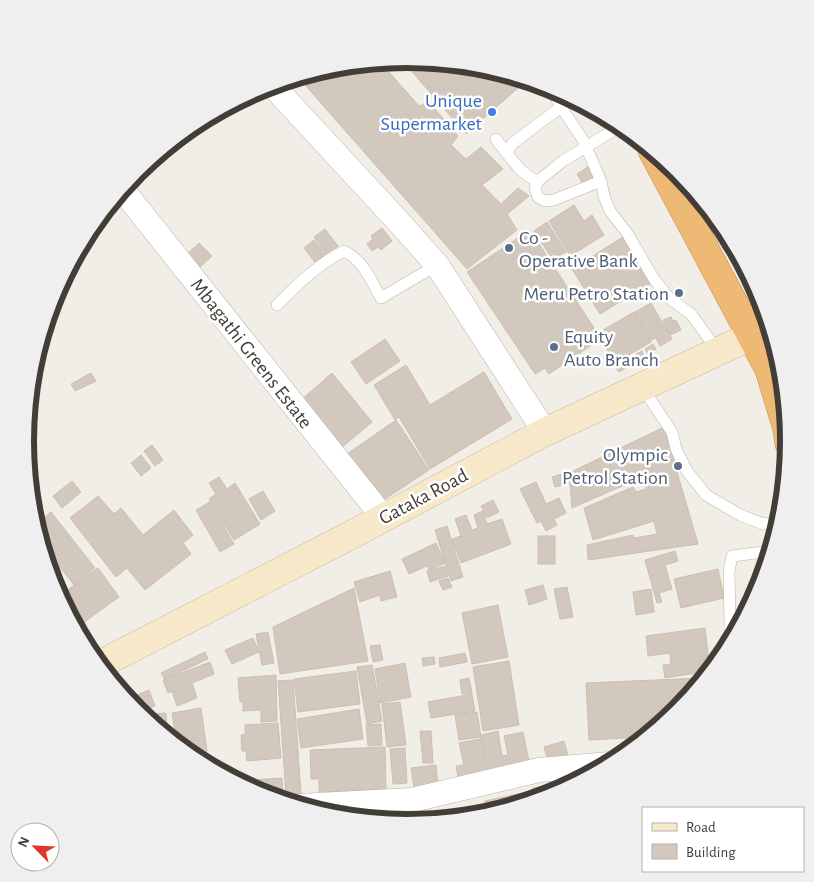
<svg xmlns="http://www.w3.org/2000/svg" width="814" height="882" viewBox="0 0 814 882" font-family="'Alegreya Sans',sans-serif">
<rect width="100%" height="100%" fill="#f1ede7"/>
<polygon fill="#e5ded5" points="706,206 725,229 760,295 768,322"/>
<g fill="#d2c8bd" stroke="#ccbfb1">
<polygon points="407,59 482,66 527,80 466,134 402,60"/>
<polygon points="380,62 419,106 429,102 458,136 451,145 466,159 481,147 503,169 482,185 501,204 518,188 529,196 507,214 517,230 467,269 298,77 333,66"/>
<polygon points="592,164 598,175 583,184 577,174"/>
<polygon points="574,205 584,221 592,215 604,235 570,256 549,221"/>
<polygon points="547,222 566,252 553,260 534,231"/>
<polygon points="382,228 392,241 381,250 378,247 372,251 367,244 373,239 371,236"/>
<polygon points="325,229 338,246 327,255 314,237"/>
<polygon points="530,230 598,334 590,339 593,344 549,374 545,368 535,374 467,272"/>
<polygon points="623,237 651,283 600,314 572,269"/>
<polygon points="314,240 327,257 317,265 304,248"/>
<polygon points="199,243 212,256 197,270 184,257"/>
<polygon points="651,303 672,339 660,346 656,338 651,340 635,312"/>
<polygon points="634,312 651,342 615,363 601,339 603,338 600,332"/>
<polygon points="671,317 673,321 676,320 681,330 670,335 663,320"/>
<polygon points="385,339 400,361 366,384 351,362"/>
<polygon points="653,344 656,349 648,354 645,349"/>
<polygon points="642,351 646,362 638,366 633,356"/>
<polygon points="632,356 635,363 619,372 615,366"/>
<polygon points="406,365 430,405 484,372 512,419 430,469 399,417 395,420 374,385"/>
<polygon points="91,373 96,381 75,391 71,384"/>
<polygon points="332,373 372,422 340,449 300,401"/>
<polygon points="396,420 429,470 379,503 347,454"/>
<polygon points="664,427 698,544 588,560 587,545 633,535 634,538 657,534 654,521 593,540 584,508 633,487 636,492 646,489 643,477 572,508 569,473"/>
<polygon points="152,445 163,460 155,466 144,451"/>
<polygon points="141,455 151,468 141,476 131,463"/>
<polygon points="564,473 566,479 561,480 563,485 555,487 552,477"/>
<polygon points="219,477 227,489 235,483 260,524 234,540 209,499 216,494 209,483"/>
<polygon points="72,481 81,492 62,508 53,496"/>
<polygon points="536,482 546,504 559,498 566,513 554,519 557,525 546,531 541,521 537,523 520,489"/>
<polygon points="263,491 275,511 261,520 249,499"/>
<polygon points="98,496 114,514 121,508 143,535 174,510 193,535 183,543 191,554 145,590 127,568 116,577 70,518"/>
<polygon points="493,500 499,512 487,518 481,506"/>
<polygon points="210,502 234,544 220,552 196,510"/>
<polygon points="31,506 42,520 35,525 32,515"/>
<polygon points="483,511 487,524 502,519 511,544 461,563 452,539 461,536 455,519 466,515 472,530 478,528 474,515"/>
<polygon points="51,512 95,568 74,585 40,542 35,525"/>
<polygon points="447,526 463,577 451,581 435,530"/>
<rect x="538" y="536" width="17" height="28"/>
<polygon points="436,543 445,563 429,570 427,566 409,574 402,559"/>
<polygon points="675,551 678,561 665,565 672,589 659,593 662,602 657,603 645,560"/>
<polygon points="445,566 448,576 430,582 427,571"/>
<polygon points="98,568 119,597 76,628 59,596"/>
<polygon points="718,569 724,598 681,608 674,579"/>
<polygon points="390,571 397,597 381,601 380,595 360,602 354,582"/>
<polygon points="448,578 452,587 443,590 439,581"/>
<polygon points="543,585 547,599 529,605 525,590"/>
<polygon points="567,587 573,617 560,619 554,589"/>
<polygon points="354,588 368,661 280,674 273,627"/>
<polygon points="651,589 654,612 636,615 633,592"/>
<polygon points="498,605 508,657 472,664 462,613"/>
<polygon points="705,628 710,671 665,678 663,665 671,664 670,653 648,656 646,636"/>
<polygon points="268,632 274,663 262,665 256,634"/>
<polygon points="253,638 259,652 232,664 225,650"/>
<polygon points="380,645 383,660 373,662 370,646"/>
<polygon points="205,652 208,659 165,679 161,673"/>
<polygon points="465,653 467,662 440,667 439,658"/>
<polygon points="434,657 435,664 423,666 422,658"/>
<polygon points="509,661 519,725 483,731 473,667"/>
<polygon points="210,662 214,674 192,683 197,698 177,706 172,691 168,693 163,680"/>
<polygon points="405,663 411,697 380,703 375,669"/>
<polygon points="372,665 382,721 367,724 357,667"/>
<polygon points="356,671 360,704 298,712 294,679"/>
<polygon points="276,675 277,721 261,722 261,710 243,711 243,702 240,702 238,678"/>
<polygon points="469,678 472,693 462,694 460,680"/>
<polygon points="701,678 701,682 677,711 646,737 589,740 586,683"/>
<polygon points="293,680 301,794 286,795 278,681"/>
<polygon points="149,690 155,706 138,712 127,699"/>
<polygon points="472,694 475,711 431,718 428,702"/>
<polygon points="400,702 406,745 387,747 382,704"/>
<polygon points="201,708 207,751 189,754 177,744 172,713"/>
<polygon points="359,709 363,739 301,748 297,719"/>
<polygon points="477,712 481,737 459,740 455,715"/>
<polygon points="166,713 167,736 151,723 150,714"/>
<polygon points="278,723 281,758 247,761 246,751 242,751 241,735 245,735 245,725"/>
<polygon points="381,724 382,745 368,746 366,725"/>
<polygon points="420,731 431,731 433,763 423,763"/>
<polygon points="498,731 502,756 508,755 504,736 523,732 530,766 490,781 481,735"/>
<polygon points="481,739 488,778 459,783 456,766 464,765 459,743"/>
<polygon points="564,741 568,755 548,760 544,747"/>
<polygon points="385,747 386,790 319,792 319,779 311,779 310,750"/>
<polygon points="405,748 407,783 393,784 390,749"/>
<polygon points="436,765 438,786 414,788 411,768"/>
<polygon points="282,778 283,793 262,794 236,781"/>
<polygon points="575,782 553,794 535,800 533,788"/>
<polygon points="518,794 520,804 487,814 485,801"/>
<polygon points="464,810 465,817 431,821 430,815"/>
</g>
<g fill="none" stroke-linecap="round" stroke-linejoin="round">
<defs>
<g id="lane">
<polyline points="550,87 561,107 583,140 601,181 604,196 610,211 627,233 654,279 669,298 691,314 718,351"/>
<path d="M 496,139 C 507,153 520,175 538,181 L 563,161 L 622,125"/>
<polyline points="507,152 513,143 561,107"/>
<polyline points="538,181 535,188 538,197 545,201 554,200 601,181"/>
<path d="M 277,305 C 298,284 318,264 344,251 C 363,260 371,280 381,298 L 437,265"/>
<polyline points="642,387 672,432 676,449 687,471 706,495 740,515 764,524 780,522"/>
<polyline points="734,635 730,633 730,625 729,571 732,556 771,551"/>
</g>
<g id="street">
<polyline points="272,85 397,220 437,265 545,432"/>
<polyline points="122,189 383,517"/>
<polyline points="769,369 773,338"/>
<polyline points="300,806 412,800 539,770 610,764"/>
</g>
<polyline id="secondary" points="99,665 351,535 545,432 751,336"/>
<polyline id="highway" points="652,150 769,369 787,428 789,443"/>
</defs>
<use href="#lane" stroke="#bcb4aa" stroke-width="12"/>
<use href="#street" stroke="#bcb4aa" stroke-width="25"/>
<use href="#secondary" stroke="#ccba9b" stroke-width="29"/>
<use href="#highway" stroke="#cc8d46" stroke-width="29"/>
<use href="#lane" stroke="#fff" stroke-width="11"/>
<use href="#street" stroke="#fff" stroke-width="24"/>
<use href="#secondary" stroke="#f8e8ca" stroke-width="28"/>
<use href="#highway" stroke="#eeb975" stroke-width="28"/>
</g>
<circle fill="#3f7fe0" stroke="#fff" stroke-width="2" cx="492" cy="112" r="5"/>
<g fill="#5c6f8a" stroke="#fff" stroke-width="2">
<circle cx="509" cy="248" r="5"/>
<circle cx="679" cy="293" r="5"/>
<circle cx="554" cy="347" r="5"/>
<circle cx="678" cy="466" r="5"/>
</g>
<g text-anchor="middle" stroke-width="5" stroke-linejoin="round" paint-order="stroke">
<g font-size="20" fill="#366cbe" stroke="#fff" text-anchor="end">
<text x="482" y="107">Unique<tspan x="482" dy="23">Supermarket</tspan></text>
</g>
<g font-size="20" fill="#4e5e75" stroke="#fff" text-anchor="start">
<text x="519" y="244">Co -<tspan x="519" dy="23">Operative Bank</tspan></text>
<text x="669" y="300" text-anchor="end">Meru Petro Station</text>
<text x="564" y="343">Equity<tspan x="564" dy="23">Auto Branch</tspan></text>
<text x="668" y="461" text-anchor="end">Olympic<tspan x="668" dy="23">Petrol Station</tspan></text>
</g>
<g font-size="20" fill="#433d37" stroke="#fff">
<text transform="translate(252 353) rotate(52)" y="7">Mbagathi Greens Estate</text>
<text transform="translate(423 496) rotate(-28)" y="7">Gataka Road</text>
</g>
</g>
<path d="M0 0H814V882H0ZM34 441a373 373 0 1 1 746 0a373 373 0 1 1-746 0Z" fill="#f0efef" fill-rule="evenodd"/>
<path fill="none" stroke="#433d37" stroke-width="6" d="M34 441a373 373 0 1 1 746 0a373 373 0 1 1-746 0Z"/>
<rect x="642" y="807" width="162" height="65" fill="#ffffff" stroke="#b4b1af"/>
<rect x="652" y="823" width="25" height="8" fill="#f8e8ca" stroke="#b4b1af"/>
<text x="686" y="832" font-size="15" fill="#433d37">Road</text>
<rect x="652" y="844" width="25" height="15" fill="#d2c8bd" stroke="#b4b1af"/>
<text x="686" y="857" font-size="15" fill="#433d37">Building</text>
<g transform="translate(35 847) rotate(294)"><circle r="24" fill="#ffffff" stroke="#b4b1af"/>
<path d="M0-4L9 19L0 12L-9 19Z" fill="#e2362d"/>
<text y="-8" font-size="14" font-weight="bold" text-anchor="middle" fill="#433d37">N</text>
</g>
</svg>
